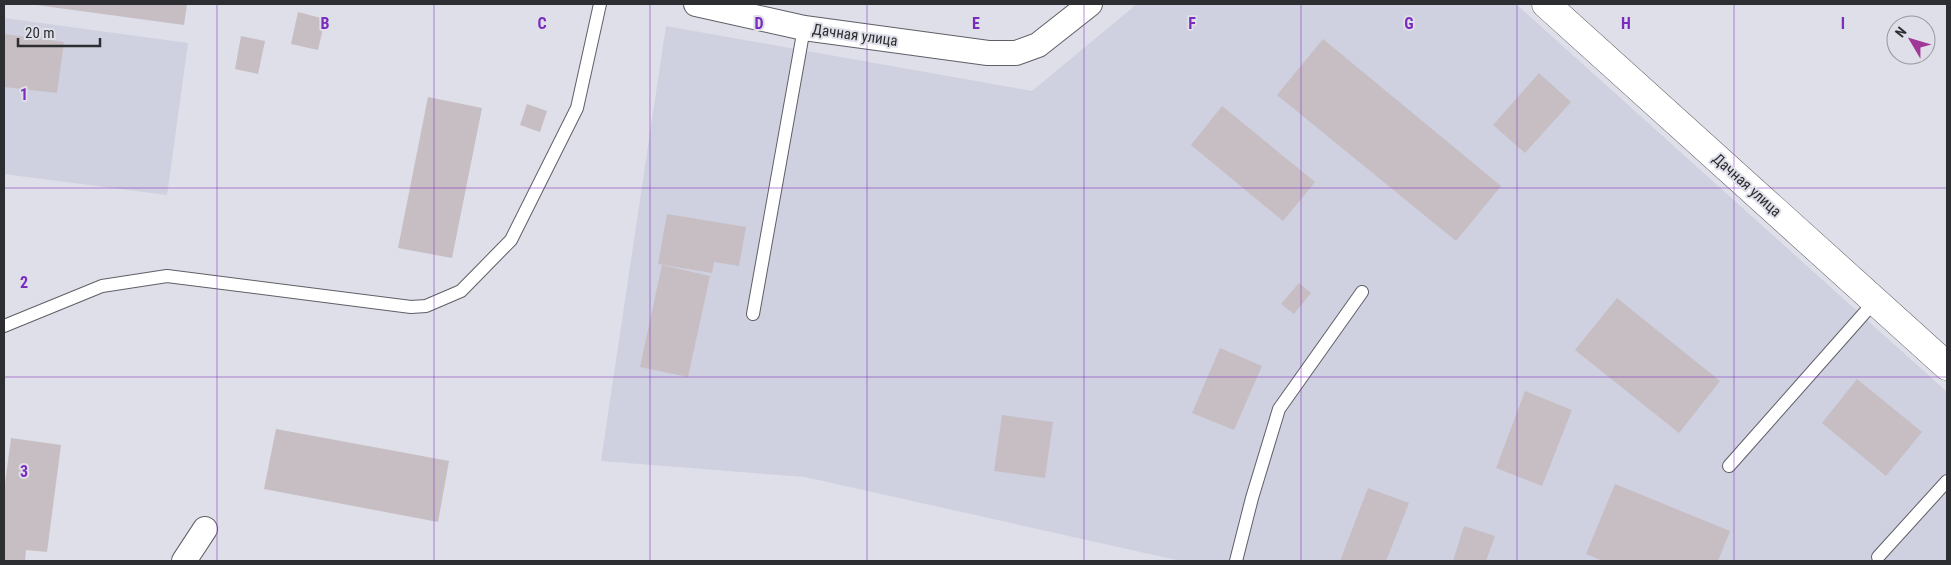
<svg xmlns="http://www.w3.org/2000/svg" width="1951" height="565" viewBox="0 0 1951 565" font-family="'Roboto Condensed',sans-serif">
<rect width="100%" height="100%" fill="#dedfe8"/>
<g fill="#cfd0e0">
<polygon points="1137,4 1516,4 1947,392 1947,561 1181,561 805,477 601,461 666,26 1032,91"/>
<polygon points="4,18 188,43 167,195 4,174"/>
</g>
<g fill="#c7bec3">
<polygon points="29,4 187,4 184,25"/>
<polygon points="298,12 325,19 318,50 291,44"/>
<polygon points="4,34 64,42 57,93 4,87"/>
<polygon points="241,36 265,41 258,74 235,69"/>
<polygon points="1323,39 1501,186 1456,241 1277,95"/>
<polygon points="1539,73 1571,102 1525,153 1493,125"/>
<polygon points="428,97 482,108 452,258 398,248"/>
<polygon points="527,104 547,111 540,132 520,125"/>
<polygon points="1222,106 1315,182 1283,221 1191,145"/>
<polygon points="667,214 746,227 739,266 714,262 712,273 658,264"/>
<polygon points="662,265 710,276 688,377 640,367"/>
<polygon points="1299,283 1311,293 1294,314 1281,304"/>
<polygon points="1617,298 1720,381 1679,433 1575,350"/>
<polygon points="1220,348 1262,366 1234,430 1192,413"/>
<polygon points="1857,379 1922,432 1886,476 1822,423"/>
<polygon points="1525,391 1572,410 1542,486 1496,468"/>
<polygon points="1002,415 1053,422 1045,478 994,471"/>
<polygon points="276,429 449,461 438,522 264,489"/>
<polygon points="11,438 61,445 47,552 26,550 25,561 4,561 4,491"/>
<polygon points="1615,484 1730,531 1718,561 1603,561 1586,554"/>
<polygon points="1368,488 1409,503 1386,561 1340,561"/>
<polygon points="1464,526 1495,536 1486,561 1453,561"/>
</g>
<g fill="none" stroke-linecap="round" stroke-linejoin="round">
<defs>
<g id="lane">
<polyline points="753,314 804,28"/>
<polyline points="4,326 102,286 167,276 411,307 426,306 461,291 511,240 577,108 600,4"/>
<polyline points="1729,466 1875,301"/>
<polyline points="1878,557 1947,481"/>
<polyline points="1236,561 1252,498 1279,409 1362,292"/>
</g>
<g id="street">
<polyline points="696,4 804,28 988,53 1016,53 1038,45 1090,4"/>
<polyline points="184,561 205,529"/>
</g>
<polyline id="secondary" points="1546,4 1947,366"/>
</defs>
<use href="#lane" stroke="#5f5f67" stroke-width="14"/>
<use href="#street" stroke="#5f5f67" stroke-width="26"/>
<use href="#secondary" stroke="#5f5f67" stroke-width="29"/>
<use href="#lane" stroke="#fff" stroke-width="12"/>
<use href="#street" stroke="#fff" stroke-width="24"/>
<use href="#secondary" stroke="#fff" stroke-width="28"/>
</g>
<path fill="none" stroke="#7b2cbf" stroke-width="1" stroke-opacity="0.55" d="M 217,4 L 217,561M 434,4 L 434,561M 650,4 L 650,561M 867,4 L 867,561M 1084,4 L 1084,561M 1301,4 L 1301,561M 1517,4 L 1517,561M 1734,4 L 1734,561M 4,188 L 1947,188M 4,377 L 1947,377"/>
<g text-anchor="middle" stroke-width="4" stroke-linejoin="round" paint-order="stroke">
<g font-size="15" fill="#2d2e31" stroke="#dedfe8">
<text transform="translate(855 35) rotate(8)" y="5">Дачная улица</text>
<text transform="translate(1747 185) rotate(42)" y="5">Дачная улица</text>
</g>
</g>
<g font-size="16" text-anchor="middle" font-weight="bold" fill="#7b2cbf" stroke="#dedfe8" stroke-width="4" stroke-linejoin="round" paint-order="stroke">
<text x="325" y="29">B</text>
<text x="542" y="29">C</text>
<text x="759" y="29">D</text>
<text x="976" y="29">E</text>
<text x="1192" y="29">F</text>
<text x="1409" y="29">G</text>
<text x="1626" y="29">H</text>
<text x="1843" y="29">I</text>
<text x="24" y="100">1</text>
<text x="24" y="288">2</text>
<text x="24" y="477">3</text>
</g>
<rect width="1951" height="565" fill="none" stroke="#2d2e31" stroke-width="10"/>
<g transform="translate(1911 40) rotate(308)"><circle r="24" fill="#dedfe8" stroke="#97989f"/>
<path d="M0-4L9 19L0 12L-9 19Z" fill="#a0389a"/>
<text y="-8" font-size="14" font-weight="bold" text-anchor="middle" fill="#2d2e31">N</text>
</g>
<path d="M18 38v8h82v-8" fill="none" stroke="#2d2e31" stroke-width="2.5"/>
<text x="25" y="38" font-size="15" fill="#2d2e31" stroke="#dedfe8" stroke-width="4" paint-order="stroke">20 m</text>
</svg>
